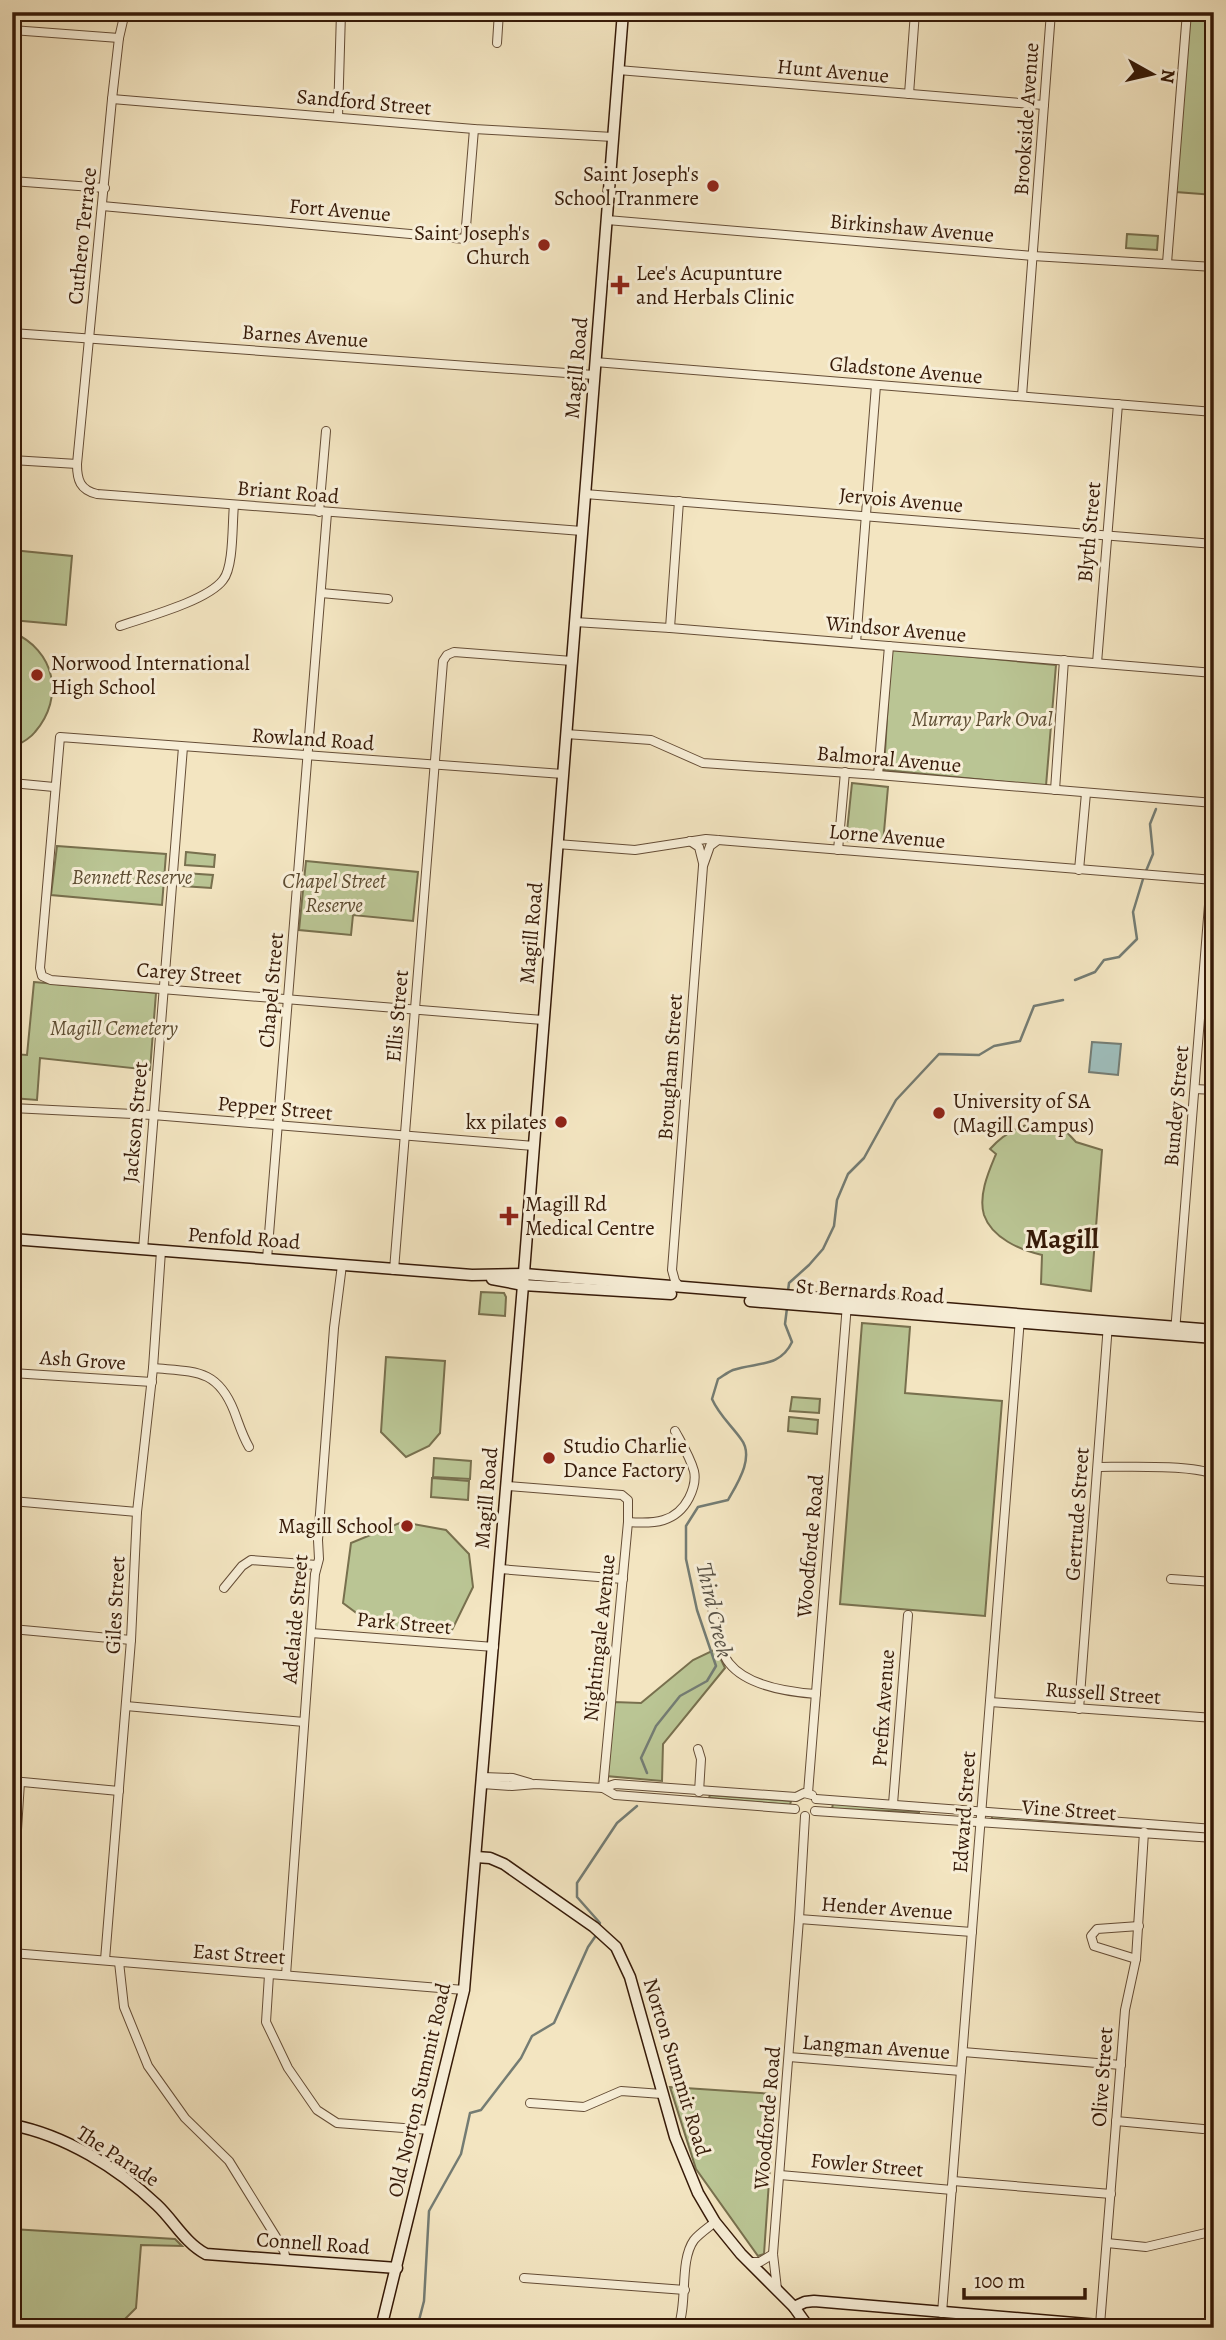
<svg xmlns="http://www.w3.org/2000/svg" width="1226" height="2340" viewBox="0 0 1226 2340" font-family="Alegreya,serif">
<rect width="100%" height="100%" fill="#f3e5c1"/>
<filter id="stains"><feTurbulence type="fractalNoise" baseFrequency=".00286" numOctaves="4"/><feColorMatrix values="0 0 0 0 .2 0 0 0 0 .09 0 0 0 0 .02 0 0 0 .5 -.17"/></filter>
<radialGradient id="worn" r=".72"><stop offset=".6" stop-color="#630" stop-opacity="0"/><stop offset="1" stop-color="#630" stop-opacity=".3"/></radialGradient>
<g fill="#bac594" stroke="#78704e" stroke-width="2">
<polygon points="1190,12 1214,12 1214,195 1176,192"/>
<polygon points="1127,234 1158,236 1157,250 1126,248"/>
<polygon points="12,550 72,556 66,625 12,620"/>
<path d="M 12,632 C 55,650 65,697 35,732 C 30,739 20,744 12,748 Z"/>
<polygon points="891,649 1056,665 1046,786 884,770"/>
<polygon points="852,783 888,787 883,843 846,841"/>
<polygon points="57,846 166,854 162,905 51,895"/>
<polygon points="186,852 215,855 214,867 185,865"/>
<polygon points="306,861 418,872 413,921 353,915 351,935 299,930"/>
<polygon points="184,873 213,875 211,888 182,886"/>
<polygon points="34,982 156,993 150,1070 40,1058 37,1100 12,1098 12,1054 27,1055"/>
<path d="M 1039,1122 L 1060,1125 L 1076,1142 L 1102,1150 L 1091,1291 L 1041,1284 L 1042,1255 C 1020,1250 992,1238 984,1215 C 978,1195 989,1171 996,1154 L 990,1149 C 1004,1133 1019,1125 1039,1122 Z"/>
<polygon points="481,1292 504,1293 506,1297 505,1316 479,1314"/>
<polygon points="862,1323 910,1327 905,1393 1002,1401 985,1616 840,1604"/>
<polygon points="386,1357 445,1361 440,1433 429,1446 406,1457 381,1432"/>
<polygon points="792,1397 820,1399 819,1413 790,1411"/>
<polygon points="789,1417 818,1420 817,1434 788,1431"/>
<polygon points="434,1458 471,1461 470,1479 433,1477"/>
<polygon points="432,1478 469,1481 468,1500 431,1497"/>
<polygon points="402,1522 446,1530 469,1554 473,1587 451,1632 378,1629 343,1603 351,1543"/>
<polygon points="716,1649 725,1668 663,1744 662,1781 606,1776 614,1702 641,1703 693,1660"/>
<polygon points="710,1795 791,1801 790,1805 709,1798"/>
<polygon points="833,1803 919,1810 919,1812 832,1809"/>
<polygon points="992,1815 1214,1831 1214,1834 992,1819"/>
<polygon points="670,2087 775,2094 764,2254 758,2256 696,2169"/>
<polygon points="12,2229 175,2239 182,2246 141,2245 136,2308 116,2328 12,2328"/>
</g>
<polygon fill="#9ebdbb" stroke="#747c73" stroke-width="2" points="1092,1042 1121,1044 1118,1075 1089,1072"/>
<g fill="none" stroke-linecap="round" stroke-linejoin="round">
<g stroke="#747c73" stroke-width="2.5">
<polyline points="1146,871 1153,854 1150,824 1156,809"/>
<polyline points="1075,980 1095,972 1104,960 1119,957 1137,939 1133,912 1143,879"/>
<polyline points="788,1291 789,1283 809,1265 823,1249 834,1226 837,1200 848,1174 864,1158 896,1100 939,1054 979,1055 994,1046 1020,1041 1034,1006 1063,1000"/>
<path d="M 647,1773 L 641,1758 L 656,1726 L 680,1696 L 707,1681 L 716,1666 L 697,1610 L 686,1559 L 686,1526 L 698,1507 L 728,1500 C 737,1484 755,1457 741,1439 C 731,1425 719,1415 712,1399 L 718,1379 C 723,1376 728,1372 733,1370 C 756,1362 780,1368 792,1342 L 785,1324 L 787,1308"/>
<polyline points="598,1927 600,1923 577,1897 577,1883 617,1823 637,1806"/>
<polyline points="417,2328 424,2301 429,2211 461,2154 470,2113 481,2110 521,2058 532,2036 554,2023 588,1947 597,1934"/>
</g>
<defs>
<g id="street">
<path d="M 125,12 L 119,38 L 112,99 L 77,464 C 77,480 80,490 97,494 L 582,531"/>
<polyline points="12,30 119,38"/>
<polyline points="497,43 499,12"/>
<polyline points="618,70 1044,105"/>
<polyline points="909,94 915,12"/>
<polyline points="112,99 474,129 613,137"/>
<polyline points="338,117 341,12"/>
<polyline points="12,181 105,188"/>
<polyline points="102,206 465,239 474,129"/>
<polyline points="607,220 1033,256 1214,267"/>
<polyline points="1167,263 1187,12"/>
<polyline points="12,333 594,375"/>
<polyline points="595,362 1214,412"/>
<polyline points="1022,396 1051,12"/>
<polyline points="12,460 77,464"/>
<polyline points="585,494 1214,544"/>
<polyline points="319,512 326,431"/>
<polyline points="321,593 388,599"/>
<polyline points="575,622 670,628 1214,673"/>
<path d="M 120,626 C 146,617 207,601 223,580 C 234,567 232,523 234,505"/>
<polyline points="670,628 679,501"/>
<polyline points="856,643 876,385"/>
<polyline points="1097,663 1118,404"/>
<polyline points="566,734 651,740 703,763 878,775 1214,803"/>
<polyline points="878,775 889,646"/>
<polyline points="12,783 54,787"/>
<polyline points="1055,790 1064,660"/>
<polyline points="690,841 699,847 703,863"/>
<polyline points="557,844 635,850 706,839 1214,880"/>
<polyline points="838,850 845,772"/>
<polyline points="1079,870 1086,793"/>
<polyline points="543,1020 51,980 42,976 40,968 60,737 563,774"/>
<polyline points="1195,1089 1214,1090"/>
<polyline points="12,1108 153,1115 534,1146"/>
<polyline points="143,1250 183,747"/>
<polyline points="267,1259 327,513"/>
<polyline points="394,1270 443,661 447,655 454,652 572,661"/>
<polyline points="680,1287 675,1281 672,1270 703,866 710,846 718,840"/>
<polyline points="1175,1332 1211,880"/>
<path d="M 153,1368 C 194,1372 217,1368 234,1411 C 239,1424 242,1435 249,1447"/>
<polyline points="12,1373 152,1382"/>
<path d="M 1098,1467 C 1121,1467 1198,1464 1214,1475"/>
<polyline points="507,1486 622,1495 628,1500 628,1522 603,1788"/>
<polyline points="12,1501 137,1512"/>
<path d="M 628,1522 C 654,1524 676,1523 689,1498 C 693,1490 696,1480 694,1471 C 690,1457 682,1444 675,1431"/>
<polyline points="500,1569 623,1579"/>
<polyline points="1171,1579 1214,1582"/>
<path d="M 708,1583 C 711,1601 718,1650 729,1663 C 747,1686 789,1692 816,1694"/>
<polyline points="224,1588 242,1566 251,1560 317,1565"/>
<polyline points="12,1629 131,1640"/>
<polyline points="311,1633 494,1647"/>
<polyline points="990,1702 1214,1718"/>
<polyline points="126,1706 304,1722"/>
<polyline points="1079,1709 1108,1324"/>
<polyline points="698,1749 701,1759 699,1792"/>
<polyline points="483,1777 513,1778 530,1783"/>
<polyline points="12,1781 119,1791"/>
<polyline points="482,1784 512,1786 536,1784 603,1788 615,1784 796,1797 804,1793 812,1795"/>
<polyline points="603,1788 615,1795 795,1809"/>
<polyline points="808,1793 847,1304"/>
<polyline points="816,1799 1214,1829"/>
<polyline points="893,1804 908,1615"/>
<polyline points="815,1811 1214,1838"/>
<polyline points="12,1909 20,1782"/>
<polyline points="799,1919 972,1932"/>
<polyline points="12,1953 464,1990"/>
<polyline points="1136,1959 1094,1946 1091,1936 1097,1929 1139,1926"/>
<polyline points="105,1960 131,1640 137,1512 153,1368 161,1251"/>
<polyline points="119,1962 124,2007 148,2066 185,2118 229,2161 276,2237 284,2251 286,2260"/>
<polyline points="269,1975 266,2022 288,2068 317,2110 337,2123 430,2130"/>
<polyline points="286,1975 315,1574 319,1559 318,1540 334,1328 342,1265"/>
<polyline points="963,2052 1121,2065"/>
<polyline points="789,2057 961,2071"/>
<polyline points="530,2103 584,2107 621,2091 662,2094"/>
<polyline points="1116,2121 1203,2129"/>
<polyline points="780,2175 952,2190"/>
<polyline points="953,2181 1111,2194"/>
<polyline points="1107,2243 1146,2247 1210,2232"/>
<polyline points="749,2262 760,2262 773,2254"/>
<polyline points="524,2278 685,2290"/>
<polyline points="777,2289 773,2254 799,1919 805,1816"/>
<polyline points="942,2313 1020,1318"/>
<polyline points="1100,2325 1125,2010 1136,1959 1144,1832"/>
<path d="M 678,2328 C 688,2302 679,2261 694,2240 C 700,2233 708,2228 715,2222"/>
</g>
<g id="secondary">
<polyline points="12,1239 472,1275 524,1274 1214,1330"/>
<polyline points="492,1279 523,1285 671,1294"/>
<polyline points="750,1301 1214,1338"/>
<polyline points="476,1857 490,1858 504,1864 594,1927 616,1947 630,1977 675,2137 698,2193 715,2222 741,2254 794,2307 809,2328"/>
<path d="M 12,2125 C 65,2135 118,2168 157,2205 C 174,2221 185,2243 206,2254 L 397,2268"/>
<polyline points="794,2307 805,2302 814,2301 1134,2328"/>
<polyline points="381,2328 464,1990 523,1285 623,12"/>
</g>
</defs>
<use href="#street" stroke="#654d36" stroke-width="10"/>
<use href="#secondary" stroke="#361a08" stroke-width="13"/>
<use href="#street" stroke="#f7eed7" stroke-width="8"/>
<use href="#secondary" stroke="#f7eed7" stroke-width="10"/>
</g>
<g fill="#8f2418" stroke="#f7eed7" stroke-width="2.5">
<circle cx="713" cy="186" r="7"/>
<circle cx="544" cy="245" r="7"/>
<path d="M616.5 274.5h7v7h7v7h-7v7h-7v-7h-7v-7h7z"/>
<circle cx="37" cy="675" r="7"/>
<circle cx="939" cy="1113" r="7"/>
<circle cx="561" cy="1122" r="7"/>
<path d="M505.5 1205.5h7v7h7v7h-7v7h-7v-7h-7v-7h7z"/>
<circle cx="549" cy="1458" r="7"/>
<circle cx="407" cy="1526" r="7"/>
</g>
<g text-anchor="middle" stroke-width="6" stroke-linejoin="round" paint-order="stroke">
<g font-size="21" fill="#361a08" stroke="#f7eed7">
<text transform="translate(833 71) rotate(5)" y="7">Hunt Avenue</text>
<text transform="translate(364 102) rotate(5)" y="7">Sandford Street</text>
<text transform="translate(1026 119) rotate(-86)" y="7">Brookside Avenue</text>
<text transform="translate(340 210) rotate(5)" y="7">Fort Avenue</text>
<text transform="translate(912 228) rotate(5)" y="7">Birkinshaw Avenue</text>
<text transform="translate(82 236) rotate(-84)" y="7">Cuthero Terrace</text>
<text transform="translate(305 336) rotate(4)" y="7">Barnes Avenue</text>
<text transform="translate(576 368) rotate(-85)" y="7">Magill Road</text>
<text transform="translate(906 370) rotate(5)" y="7">Gladstone Avenue</text>
<text transform="translate(288 492) rotate(5)" y="7">Briant Road</text>
<text transform="translate(901 500) rotate(5)" y="7">Jervois Avenue</text>
<text transform="translate(1089 532) rotate(-85)" y="7">Blyth Street</text>
<text transform="translate(896 629) rotate(5)" y="7">Windsor Avenue</text>
<text transform="translate(313 739) rotate(4)" y="7">Rowland Road</text>
<text transform="translate(889 759) rotate(5)" y="7">Balmoral Avenue</text>
<text transform="translate(887 836) rotate(5)" y="7">Lorne Avenue</text>
<text transform="translate(531 933) rotate(-85)" y="7">Magill Road</text>
<text transform="translate(189 973) rotate(4)" y="7">Carey Street</text>
<text transform="translate(271 990) rotate(-85)" y="7">Chapel Street</text>
<text transform="translate(397 1016) rotate(-85)" y="7">Ellis Street</text>
<text transform="translate(670 1067) rotate(-86)" y="7">Brougham Street</text>
<text transform="translate(1176 1106) rotate(-85)" y="7">Bundey Street</text>
<text transform="translate(275 1108) rotate(5)" y="7">Pepper Street</text>
<text transform="translate(135 1122) rotate(-85)" y="7">Jackson Street</text>
<text transform="translate(244 1238) rotate(4)" y="7">Penfold Road</text>
<text transform="translate(870 1291) rotate(4)" y="7">St Bernards Road</text>
<text transform="translate(83 1360) rotate(4)" y="7">Ash Grove</text>
<text transform="translate(486 1498) rotate(-85)" y="7">Magill Road</text>
<text transform="translate(1077 1514) rotate(-86)" y="7">Gertrude Street</text>
<text transform="translate(810 1546) rotate(-85)" y="7">Woodforde Road</text>
<text transform="translate(115 1605) rotate(-87)" y="7">Giles Street</text>
<text transform="translate(295 1619) rotate(-85)" y="7">Adelaide Street</text>
<text transform="translate(404 1623) rotate(5)" y="7">Park Street</text>
<text transform="translate(599 1638) rotate(-84)" y="7">Nightingale Avenue</text>
<text transform="translate(1103 1693) rotate(4)" y="7">Russell Street</text>
<text transform="translate(883 1708) rotate(-86)" y="7">Prefix Avenue</text>
<text transform="translate(1069 1810) rotate(4)" y="7">Vine Street</text>
<text transform="translate(964 1812) rotate(-86)" y="7">Edward Street</text>
<text transform="translate(887 1908) rotate(4)" y="7">Hender Avenue</text>
<text transform="translate(239 1954) rotate(4)" y="7">East Street</text>
<text transform="translate(876 2047) rotate(4)" y="7">Langman Avenue</text>
<text transform="translate(677 2067) rotate(73)" y="7">Norton Summit Road</text>
<text transform="translate(1102 2077) rotate(-86)" y="7">Olive Street</text>
<text transform="translate(419 2090) rotate(-77)" y="7">Old Norton Summit Road</text>
<text transform="translate(767 2118) rotate(-85)" y="7">Woodforde Road</text>
<text transform="translate(118 2156) rotate(33)" y="7">The Parade</text>
<text transform="translate(867 2165) rotate(5)" y="7">Fowler Street</text>
<text transform="translate(313 2243) rotate(4)" y="7">Connell Road</text>
</g>
<g font-size="21" fill="#361a08" stroke="#f7eed7" text-anchor="start">
<text x="699" y="181" text-anchor="end">Saint Joseph's<tspan x="699" dy="24">School Tranmere</tspan></text>
<text x="530" y="240" text-anchor="end">Saint Joseph's<tspan x="530" dy="24">Church</tspan></text>
<text x="636" y="280">Lee's Acupunture<tspan x="636" dy="24">and Herbals Clinic</tspan></text>
<text x="51" y="670">Norwood International<tspan x="51" dy="24">High School</tspan></text>
<text x="953" y="1108">University of SA<tspan x="953" dy="24">(Magill Campus)</tspan></text>
<text x="547" y="1129" text-anchor="end">kx pilates</text>
<text x="525" y="1211">Magill Rd<tspan x="525" dy="24">Medical Centre</tspan></text>
<text x="563" y="1453">Studio Charlie<tspan x="563" dy="24">Dance Factory</tspan></text>
<text x="393" y="1533" text-anchor="end">Magill School</text>
</g>
<g font-size="21" font-style="italic" fill="#5e4d32" stroke="#f7eed7">
<text x="982" y="726">Murray Park Oval</text>
<text x="132" y="884">Bennett Reserve</text>
<text x="334" y="888">Chapel Street<tspan x="334" dy="24">Reserve</tspan></text>
<text x="114" y="1035">Magill Cemetery</text>
</g>
<g font-size="23" font-style="italic" fill="#5a5347" stroke="#f7eed7">
<text transform="translate(715 1610) rotate(77)" y="8">Third Creek</text>
</g>
<g font-size="28" font-weight="bold" fill="#361a08" stroke="#f7eed7">
<text x="1062" y="1248">Magill</text>
</g>
</g>
<rect width="1226" height="2340" fill="none" stroke="#f3e5c1" stroke-width="42"/>
<rect x="14" y="14" width="1198" height="2312" fill="none" stroke="#361a08" stroke-width="3.5"/>
<rect x="21" y="21" width="1184" height="2298" fill="none" stroke="#361a08" stroke-width="2"/>
<g transform="translate(1152 74) rotate(98)" stroke="#f7eed7" stroke-width="5" paint-order="stroke">
<path d="M0-5L12 26L0 18L-12 26Z" fill="#361a08"/>
<text y="-10" font-size="19" font-weight="bold" text-anchor="middle" fill="#361a08">N</text>
</g>
<path d="M964 2288v10h121v-10" fill="none" stroke="#361a08" stroke-width="3.5"/>
<text x="974" y="2288" font-size="21" fill="#361a08" stroke="#f7eed7" stroke-width="5" paint-order="stroke">100 m</text>
<rect width="100%" height="100%" filter="url(#stains)"/>
<rect width="100%" height="100%" fill="url(#worn)"/>
</svg>
